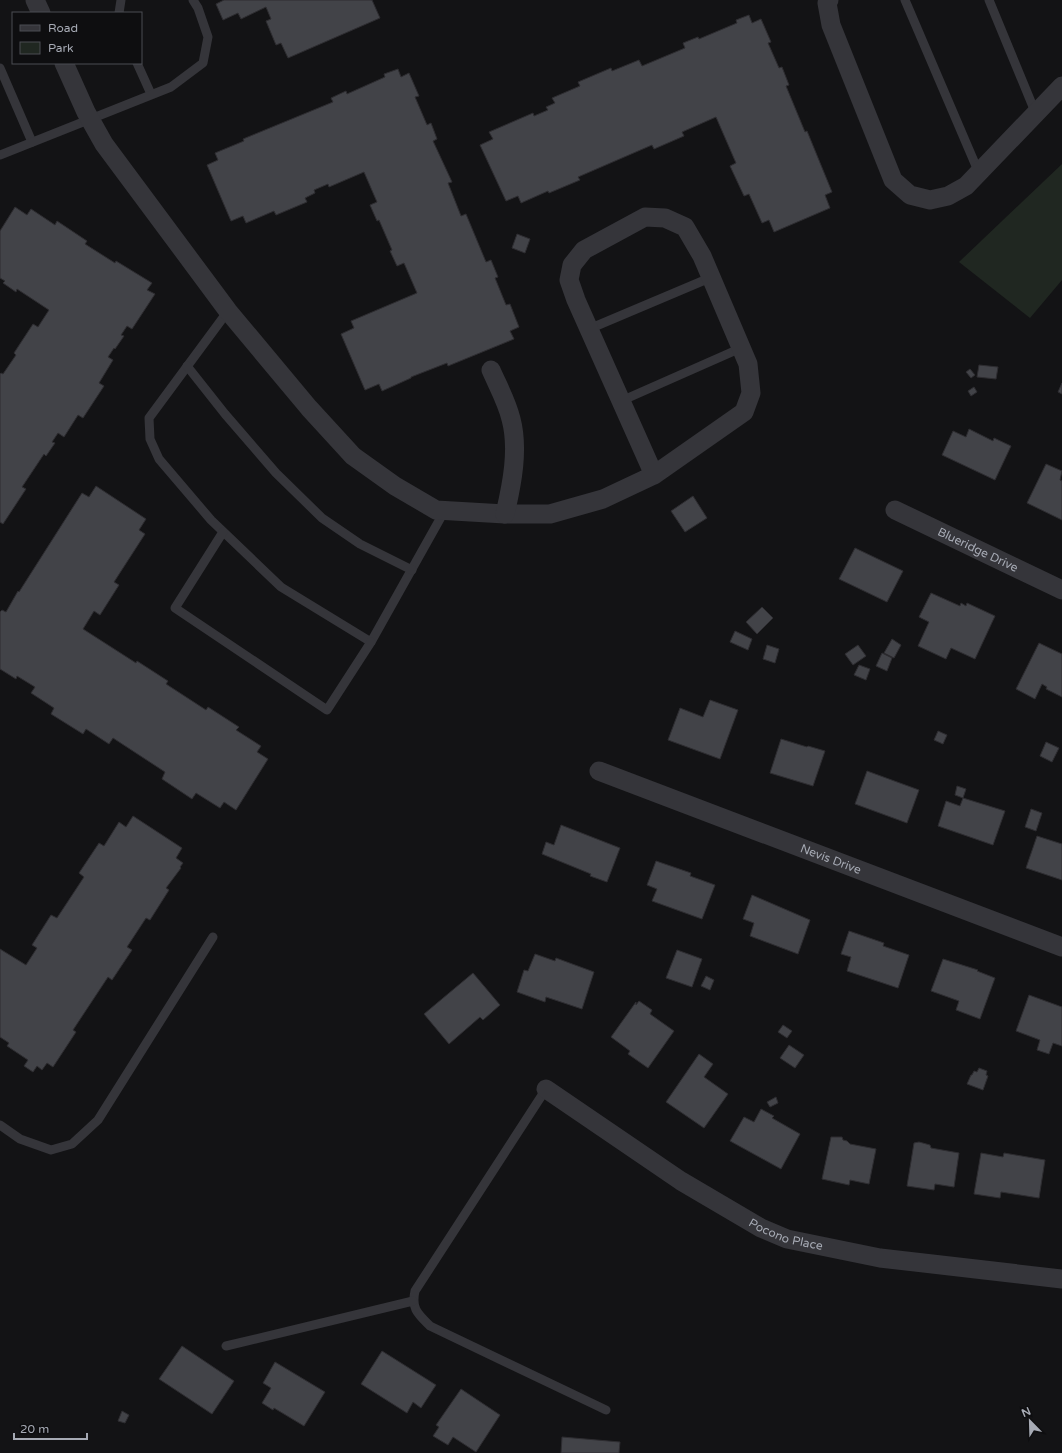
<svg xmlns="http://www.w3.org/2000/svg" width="1062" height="1453" viewBox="0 0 1062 1453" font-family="'Varela Round',sans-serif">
<rect width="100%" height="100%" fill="#131315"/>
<polygon fill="#202721" points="1062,164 1062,280 1030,318 959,262"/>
<g fill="#424348" stroke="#2e2d31">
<polygon points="224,0 372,0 380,18 288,58 281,43 276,45 266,21 271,19 266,7 241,19 238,13 223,20 216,4"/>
<polygon points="749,15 752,23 761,19 771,42 768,43 779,68 782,67 789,85 786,86 805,132 807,131 832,192 825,195 830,208 774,232 769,220 762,223 749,194 744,196 730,166 736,163 716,117 682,132 684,136 654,149 652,145 578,177 580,180 549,193 548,191 521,203 518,196 506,201 480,145 493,139 489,132 533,113 534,116 548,110 546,107 555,103 552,98 580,86 578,82 611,68 612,71 639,60 642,66 685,48 683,43 698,37 699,39 737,23 736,20"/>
<polygon points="398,69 401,77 409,73 419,96 415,97 427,125 431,123 437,139 433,141 452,182 448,183 461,216 466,214 486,262 491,260 498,277 495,278 506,305 510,304 519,327 510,331 514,339 448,366 447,363 411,377 411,378 382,391 379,384 365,390 341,334 354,328 351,321 417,293 404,263 397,266 390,251 392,250 379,220 377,221 370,205 377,202 364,172 329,187 328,184 314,190 315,193 305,198 307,202 276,215 274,211 246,223 243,216 231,221 207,165 218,160 215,153 244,141 243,139 333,102 331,98 346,91 347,94 385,77 384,74"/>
<polygon points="15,207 27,215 31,209 55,225 57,221 87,241 85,244 115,263 116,261 152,283 147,290 155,294 132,329 127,326 121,335 124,336 115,349 114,348 108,357 113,360 99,383 104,386 83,418 78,415 64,437 58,433 52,442 55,443 46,456 44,454 22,487 26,489 3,524 0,522 0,374 1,373 3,374 16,355 14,353 33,324 38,327 49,310 17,289 16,292 3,283 5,281 0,278 0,231"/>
<polygon points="517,234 530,239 525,253 512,248"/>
<polygon points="979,365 998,367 996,379 977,377"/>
<polygon points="970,369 975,375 971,378 966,372"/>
<polygon points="1062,383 1062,394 1058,392"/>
<polygon points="974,387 977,392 971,396 968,391"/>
<polygon points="969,429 993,441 994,438 1011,446 995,480 942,455 953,431 966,437"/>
<polygon points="1046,464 1062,471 1060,480 1062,481 1062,520 1027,503"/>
<polygon points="96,486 146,519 139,530 145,534 114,582 119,585 100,615 94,611 83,629 136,663 137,661 168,681 166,684 206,710 208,707 239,727 236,730 261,746 257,752 268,759 236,810 224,802 220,808 196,793 192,799 162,779 165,772 113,738 109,744 86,729 83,734 51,714 54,708 31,693 35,687 17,676 16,679 0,669 0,612 2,610 6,612 18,591 19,592 82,493 89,497"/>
<polygon points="693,496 707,518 685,532 671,511"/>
<polygon points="855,548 903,571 887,602 839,579"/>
<polygon points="931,593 960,606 961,603 966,606 967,603 995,616 975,659 951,648 946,659 918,646 929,622 919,617"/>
<polygon points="762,607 773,618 757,634 746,622"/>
<polygon points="735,631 752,639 748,650 730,642"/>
<polygon points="892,639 901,645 894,658 884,653"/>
<polygon points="1039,643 1062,654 1062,697 1046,689 1047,687 1042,684 1035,699 1016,689"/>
<polygon points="767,645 779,649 775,663 763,659"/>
<polygon points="858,645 866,656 853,665 845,654"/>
<polygon points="882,653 892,658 887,671 876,666"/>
<polygon points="859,665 870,669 866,680 854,675"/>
<polygon points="710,700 738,710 720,759 668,740 680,708 703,717"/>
<polygon points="938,731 947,735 943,744 934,740"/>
<polygon points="781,739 807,747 808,746 825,751 813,786 770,773"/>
<polygon points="1046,742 1059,748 1052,762 1040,756"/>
<polygon points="867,771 919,790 907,823 855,804"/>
<polygon points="957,786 966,789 963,798 955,795"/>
<polygon points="963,798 1005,811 993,845 938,826 946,801 960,806"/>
<polygon points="1031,809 1042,813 1036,831 1025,827"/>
<polygon points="133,816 182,848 176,858 183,863 180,867 181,868 166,888 169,890 150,920 146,918 127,947 132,950 112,980 108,977 73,1030 76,1032 53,1067 47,1063 42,1070 37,1066 33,1072 24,1066 28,1060 7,1046 9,1043 0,1037 0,949 26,965 37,948 32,945 51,915 57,918 84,877 79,873 99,843 104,846 119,822 126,827"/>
<polygon points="561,825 620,848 607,882 590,876 591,874 542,854 546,842 554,845"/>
<polygon points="1037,836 1062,844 1062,880 1026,868"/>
<polygon points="656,861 691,873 690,876 715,885 702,919 652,901 657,889 647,885"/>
<polygon points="752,895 810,920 798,954 750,936 754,923 743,919"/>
<polygon points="849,931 884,943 883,946 909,955 898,988 847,971 851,957 841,954"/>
<polygon points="677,950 702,959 692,987 666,978"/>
<polygon points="535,954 555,961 556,958 594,972 582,1009 546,997 545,1002 517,992 524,970 528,971"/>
<polygon points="943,959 978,970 977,971 995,978 980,1019 956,1010 959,1001 931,991"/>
<polygon points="473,973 500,1005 483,1020 480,1017 449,1044 424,1014"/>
<polygon points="706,976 714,980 710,990 701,986"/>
<polygon points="1029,995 1062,1007 1062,1046 1053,1043 1049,1054 1037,1050 1040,1040 1016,1031"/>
<polygon points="639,1001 652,1010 650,1014 674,1031 648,1068 628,1054 630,1051 611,1037 636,1002 636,1005"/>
<polygon points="783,1025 792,1031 787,1038 778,1032"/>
<polygon points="789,1045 804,1055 795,1068 780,1058"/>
<polygon points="699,1054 713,1064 704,1077 728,1094 704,1128 666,1102"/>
<polygon points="979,1068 987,1071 986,1075 988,1076 983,1090 967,1084 971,1075 972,1075 974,1071 977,1072"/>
<polygon points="776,1097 778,1103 770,1107 767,1102"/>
<polygon points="761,1109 774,1116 772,1118 800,1134 781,1169 730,1141 744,1117 754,1122"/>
<polygon points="831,1137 842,1137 843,1140 847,1141 850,1144 876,1149 869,1184 850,1180 849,1185 822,1179"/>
<polygon points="919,1142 930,1145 931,1148 959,1153 954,1187 935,1184 934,1190 907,1186 914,1143"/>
<polygon points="981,1153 1003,1157 1004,1153 1045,1160 1039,1198 1001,1192 1000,1198 974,1194"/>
<polygon points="182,1346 234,1381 212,1414 159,1379"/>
<polygon points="382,1351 436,1385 421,1408 413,1402 407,1413 361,1384"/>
<polygon points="275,1362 325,1392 304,1426 274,1408 273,1410 262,1403 271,1388 263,1383"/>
<polygon points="461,1389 500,1415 476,1452 453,1437 448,1445 433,1436 439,1427 436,1425"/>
<polygon points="122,1411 129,1415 125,1423 118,1421"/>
<polygon points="562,1437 620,1442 619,1453 561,1453"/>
</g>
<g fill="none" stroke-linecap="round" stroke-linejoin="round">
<g stroke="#35353a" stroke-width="9">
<polyline points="905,0 979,173"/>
<polyline points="989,0 1036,114"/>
<polyline points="119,13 121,0"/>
<polyline points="137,63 151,94"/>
<polyline points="0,68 32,142"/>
<polyline points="0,155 171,87 203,63 208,37 198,8 193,0"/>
<polyline points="228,311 149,418 150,439 159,459 211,520 281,587 371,642 445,510"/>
<polyline points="589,329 712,277"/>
<polyline points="187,366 225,414 276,473 322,518 360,544 412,570"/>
<polyline points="621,401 741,348"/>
<polyline points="223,532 175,608 327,710 371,642"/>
<path d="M 546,1089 L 415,1291 C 411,1309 418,1314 430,1326 L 606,1410"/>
<polyline points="0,1125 20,1139 51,1150 72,1144 98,1120 213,937"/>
<polyline points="226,1346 413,1301"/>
</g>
<g stroke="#35353a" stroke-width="19">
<polyline points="35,0 41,13"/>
<polyline points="829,0 827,3 831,25 893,180 910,195 930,200 948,196 966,186 1062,86"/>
<polyline points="64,63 86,112 104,144 228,311 309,408 353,456 395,486 436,510 505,514 550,514 603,499 654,475 744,412 751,393 748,364 702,256 685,227 665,218 645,217 584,250 572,265 569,280 576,300 654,475"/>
<path d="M 491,370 C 498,386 507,402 511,419 C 519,449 512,484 505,514"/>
<path id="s1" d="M 895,510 L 1062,590"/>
<path id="s2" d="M 599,771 L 1062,947"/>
<path id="s3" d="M 546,1089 L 681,1181 L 761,1228 L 787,1239 L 880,1258 L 1062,1279"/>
</g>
</g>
<g text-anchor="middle" stroke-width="3" stroke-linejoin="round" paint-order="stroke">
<g font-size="12" fill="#a6aab4" stroke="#0e0e10">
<text dy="4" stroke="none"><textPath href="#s1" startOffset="92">Blueridge Drive</textPath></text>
<text dy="4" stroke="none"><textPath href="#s2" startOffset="248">Nevis Drive</textPath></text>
<text dy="4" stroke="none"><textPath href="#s3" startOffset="282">Pocono Place</textPath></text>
</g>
</g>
<rect x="12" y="12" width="130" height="52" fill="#0e0e10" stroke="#4b4c52"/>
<rect x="20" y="25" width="20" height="6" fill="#35353a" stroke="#4b4c52"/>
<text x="48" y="32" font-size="12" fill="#a6aab4">Road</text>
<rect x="20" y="42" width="20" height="12" fill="#202721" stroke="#4b4c52"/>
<text x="48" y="52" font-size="12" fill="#a6aab4">Park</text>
<g transform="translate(1030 1421) rotate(337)" stroke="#0e0e10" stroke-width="3" paint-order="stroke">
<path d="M0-3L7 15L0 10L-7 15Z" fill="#a6aab4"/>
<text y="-6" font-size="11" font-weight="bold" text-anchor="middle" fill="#a6aab4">N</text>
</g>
<path d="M14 1433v6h73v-6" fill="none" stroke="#a6aab4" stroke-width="2"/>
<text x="20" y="1433" font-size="12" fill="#a6aab4" stroke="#0e0e10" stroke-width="3" paint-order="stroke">20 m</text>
</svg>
